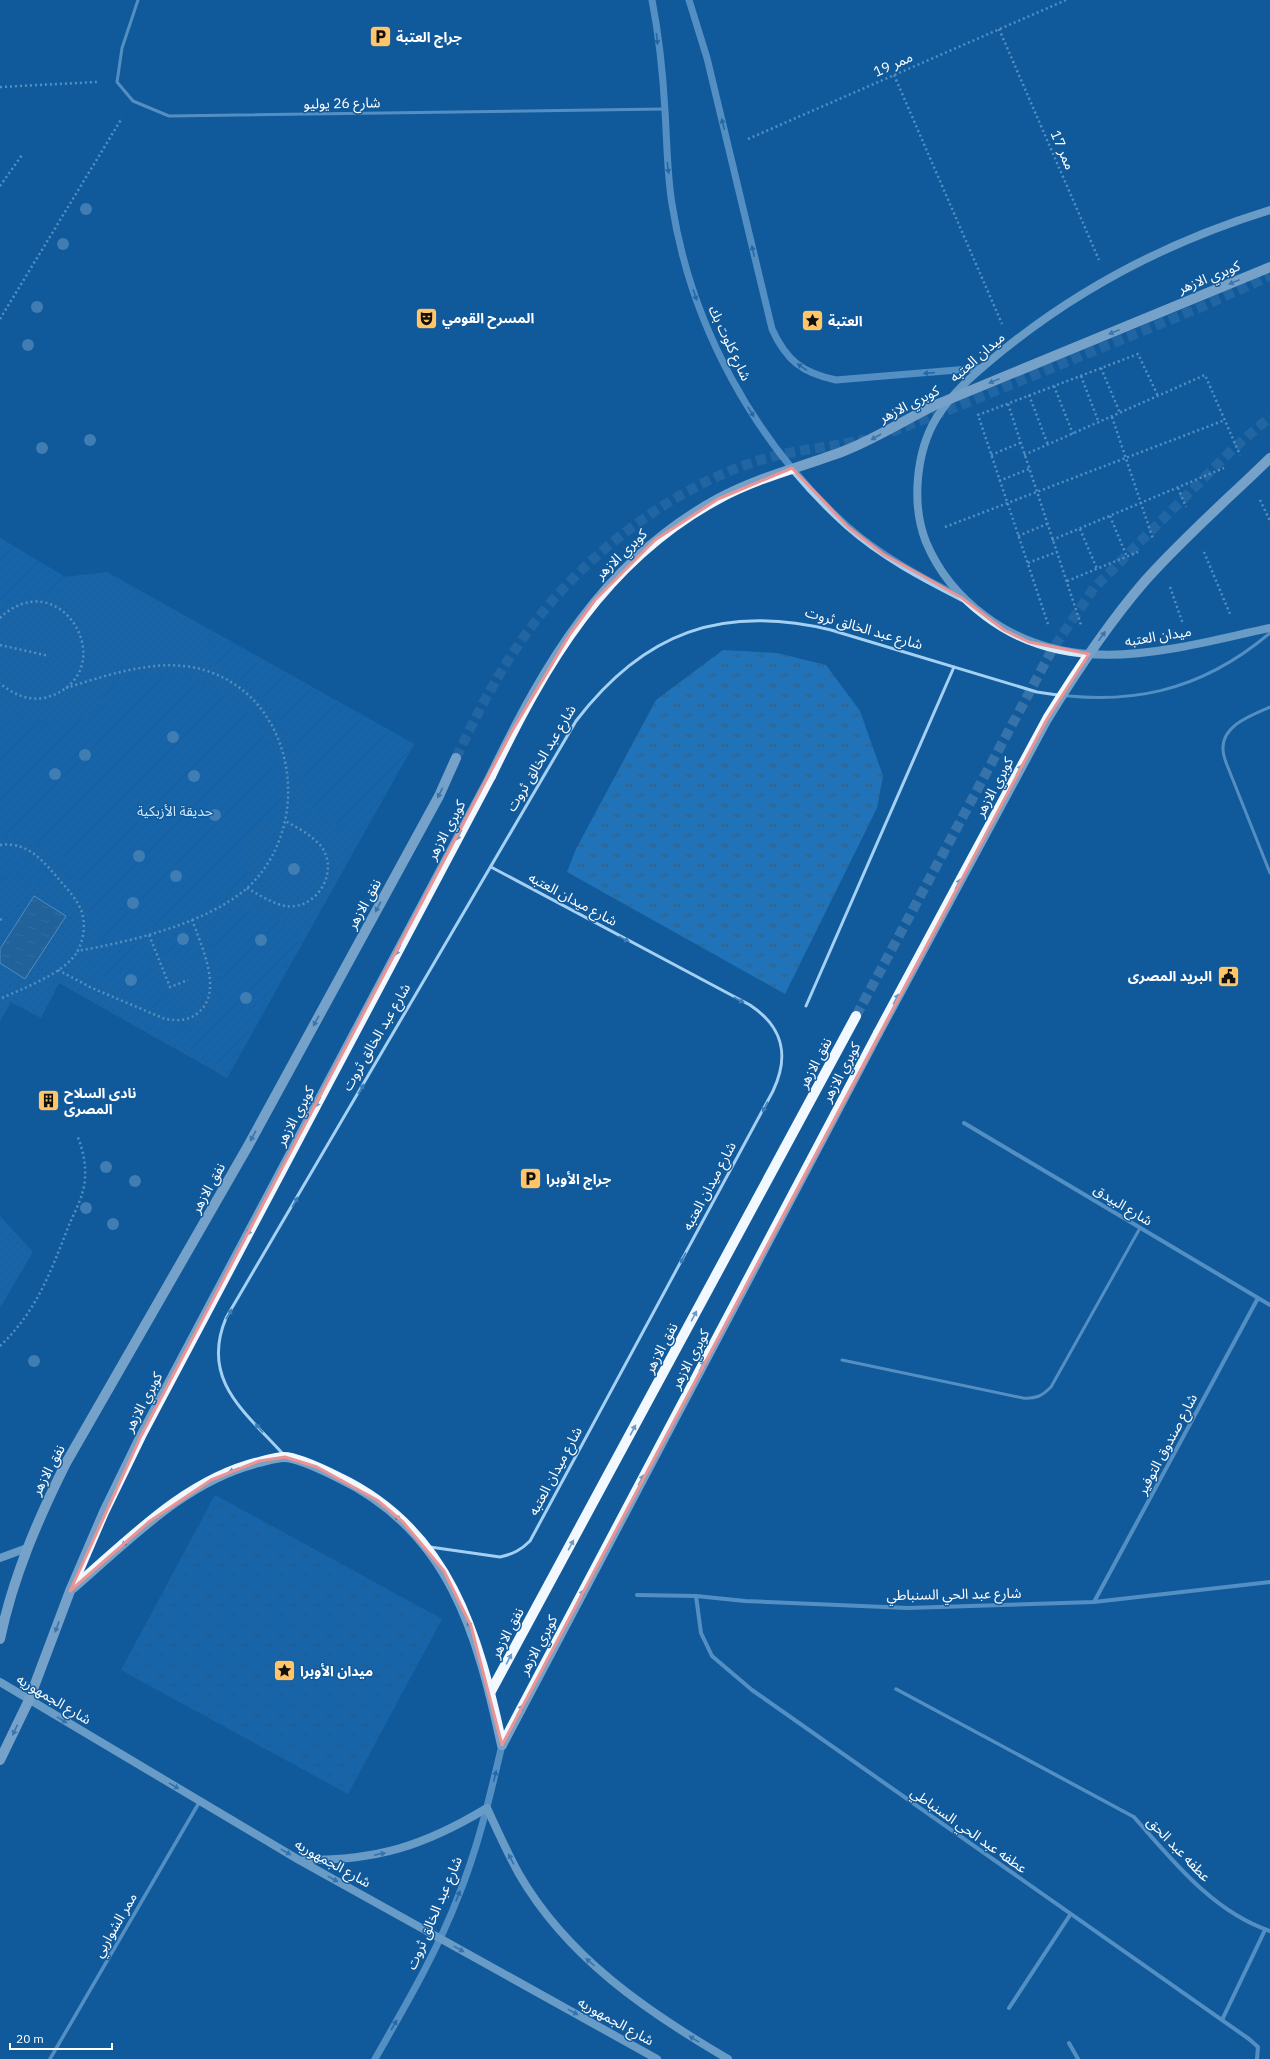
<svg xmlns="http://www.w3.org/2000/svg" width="1270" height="2059" viewBox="0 0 1270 2059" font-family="'IBM Plex Sans','Noto Sans Arabic',sans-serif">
<defs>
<pattern id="grass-tufts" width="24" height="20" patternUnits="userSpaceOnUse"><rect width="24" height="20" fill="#2073b8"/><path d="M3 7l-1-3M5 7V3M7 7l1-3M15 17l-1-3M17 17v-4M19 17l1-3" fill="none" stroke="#385e7d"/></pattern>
<pattern id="park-dots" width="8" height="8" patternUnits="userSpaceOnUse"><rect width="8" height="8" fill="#2073b8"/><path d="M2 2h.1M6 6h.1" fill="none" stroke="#385e7d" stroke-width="1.8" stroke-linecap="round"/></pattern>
<pattern id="garden-furrows" width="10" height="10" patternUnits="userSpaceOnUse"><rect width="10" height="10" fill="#2073b8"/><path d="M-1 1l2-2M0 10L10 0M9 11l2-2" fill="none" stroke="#385e7d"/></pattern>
<pattern id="water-ripples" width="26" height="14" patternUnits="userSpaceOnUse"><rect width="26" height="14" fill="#396d9b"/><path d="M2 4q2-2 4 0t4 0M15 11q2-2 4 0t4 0" fill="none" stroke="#5783aa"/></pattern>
</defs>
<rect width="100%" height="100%" fill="#115a9b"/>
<g fill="url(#grass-tufts)">
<polygon points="723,650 777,653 826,665 860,711 883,776 877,808 785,994 567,872 576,849 656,700"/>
<polygon points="215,1495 442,1619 348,1794 121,1670"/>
</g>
<g fill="url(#park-dots)">
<polygon points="0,538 65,577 107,572 414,744 227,1078 59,983 41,1018 11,1002 0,1021"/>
<polygon points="0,1216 33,1252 0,1308"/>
</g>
<g fill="url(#garden-furrows)">
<path d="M 0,538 L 65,577 L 60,592 C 37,593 19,595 0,607 Z"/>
<path d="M 217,634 L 414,744 L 361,838 L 308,809 C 303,758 286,714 243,682 C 231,673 216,667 203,660 Z"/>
<path d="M 152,673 C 220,677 275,714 282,786 C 282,796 283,814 275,821 C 257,823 240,831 244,854 C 245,860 248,866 248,873 L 241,886 L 186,916 L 132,934 L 99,940 C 81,894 60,833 0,836 L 0,712 C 25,723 68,727 92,713 C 100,709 100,699 105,693 C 115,679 136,675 152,673 Z"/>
<path d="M 0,853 C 23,853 35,865 52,879 L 45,891 L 10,868 L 0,883 Z"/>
<path d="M 250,904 L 303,934 L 228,1073 L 150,1031 L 145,1018 C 168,1025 192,1035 211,1015 C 218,1009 221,1000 221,990 C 221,972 212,951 208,933 C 211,915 235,911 250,904 Z"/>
<polygon points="191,929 198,949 195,962 179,955 164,960 158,939"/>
<path d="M 145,941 C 151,964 153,1011 188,1000 L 181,1012 L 163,1014 L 84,974 L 96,953 Z"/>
</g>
<polygon fill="url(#water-ripples)" stroke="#96ccf7" points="34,896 66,916 25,979 0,963 0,949"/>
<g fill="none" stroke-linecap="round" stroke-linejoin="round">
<g stroke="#3573aa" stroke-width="10" stroke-dasharray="10 5" stroke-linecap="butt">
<polyline points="891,432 944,412 1199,308 1270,276"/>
<path d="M 456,758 C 475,718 494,680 519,644 C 572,565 661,494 751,463 C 788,450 828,448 866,439"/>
<polyline points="856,1016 1052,650 1094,588 1232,450 1270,417"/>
</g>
<g stroke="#a4d0f4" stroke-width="2.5" stroke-dasharray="2 3" stroke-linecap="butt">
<polyline points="999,29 1099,260"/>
<polyline points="894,75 1002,324"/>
<polyline points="0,87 97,82"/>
<polyline points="748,139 1066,0"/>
<polyline points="0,186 22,155"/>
<polyline points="0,319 122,118"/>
<polyline points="1101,368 1120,413"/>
<polyline points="1081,376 1099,423"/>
<polyline points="1054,386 1073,434"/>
<polyline points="1029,395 1048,445"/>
<polyline points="1008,404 1081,625"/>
<polyline points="1112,417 1153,539"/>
<polyline points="991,455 1020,443"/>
<polyline points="1024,455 1205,375 1240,455"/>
<polyline points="999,481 1029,469"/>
<polyline points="1178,488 1186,507"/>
<polyline points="1260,500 1270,521"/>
<polyline points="1110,516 1127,557"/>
<polyline points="945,527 1225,420"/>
<polyline points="1080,529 1097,569"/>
<polyline points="1018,536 1047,524"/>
<polyline points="1052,540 1224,468"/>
<polyline points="1204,552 1230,614"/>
<polyline points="1028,563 1057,552"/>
<polyline points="1067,581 1138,552"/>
<polyline points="1170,587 1183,624"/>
<path d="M 0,618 C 61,560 125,672 48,697 C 31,702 13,695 0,683"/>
<polyline points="1048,624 978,415 1138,354 1158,396"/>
<polyline points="0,645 49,656"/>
<path d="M 66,688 C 111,674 164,655 210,672 C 298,703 314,829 246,889 C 205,924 129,942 77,951"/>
<path d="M 0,845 C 29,841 45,863 62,883 C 69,891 77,900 81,910 C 86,923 84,940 77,952 C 64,974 23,988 0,999"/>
<path d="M 247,888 C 259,895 272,903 285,906 C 317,911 341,870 320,845 C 311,835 297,827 285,821"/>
<polyline points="0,919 4,921"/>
<polyline points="149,935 170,987 188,980"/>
<path d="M 58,970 L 92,988 L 165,1019 C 178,1021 189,1021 199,1012 C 224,990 200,944 192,919"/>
<path d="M 0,1346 C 37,1311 51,1271 69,1225 C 75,1211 84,1195 85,1179 C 86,1163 83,1150 77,1135"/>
</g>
<g stroke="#a4d0f4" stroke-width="3">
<polyline points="138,0 122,48 117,82 133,101 169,116 664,109"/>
<path d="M 1270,707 C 1252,715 1222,725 1223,749 C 1223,755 1225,760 1227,765 L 1270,873"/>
<polyline points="806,1006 954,667"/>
<path d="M 842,1360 L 1023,1398 C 1036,1399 1042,1396 1051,1387 L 1140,1228"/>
<path d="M 283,1454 C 245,1412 200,1380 226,1318 L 576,721 C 644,632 722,604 831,630 L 1037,692 C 1127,707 1199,693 1270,633"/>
<path d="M 430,1547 L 500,1557 C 513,1554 521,1550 530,1541 L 773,1091 C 790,1055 783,1027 750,1005 L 491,867"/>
</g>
<g stroke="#a4d0f4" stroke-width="3.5">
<polyline points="896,1689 1134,1817"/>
<polyline points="50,2059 200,1801"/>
</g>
<g stroke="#a4d0f4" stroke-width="4">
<polyline points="964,1123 1270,1305"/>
<polyline points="637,1595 696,1596 745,1601 908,1608 1094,1602 1270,1582"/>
<polyline points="696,1596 701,1633 712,1656 752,1690 1249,2039 1258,2047 1257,2059"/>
<polyline points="1094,1602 1258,1298"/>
<path d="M 1134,1817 C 1173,1861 1213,1912 1270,1931"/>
<polyline points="1009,2008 1070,1915"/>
<polyline points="1222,2020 1265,1930"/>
<polyline points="1069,2043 1078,2059"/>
</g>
<g stroke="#a4d0f4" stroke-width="7">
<path d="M 652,0 C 659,36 663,74 665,111 C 667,142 667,173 672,204 C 691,326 755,443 847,526 C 881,556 922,578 962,598"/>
<path d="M 689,0 L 707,58 L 772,329 C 786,360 802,373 836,380 L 981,368"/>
<path d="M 375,2059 C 405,2006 436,1954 458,1897 C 478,1848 490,1796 502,1745"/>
</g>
<g stroke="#d4eafd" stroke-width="8">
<path d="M 1270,210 C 1172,240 1081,287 1002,351 C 978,371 954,390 937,417 C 916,451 911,504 926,542 C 939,573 958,596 985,616 C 1072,682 1175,648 1270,628"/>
<polyline points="0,1558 27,1548"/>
<polyline points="0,1682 299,1860 657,2059"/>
<path d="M 301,1860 C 376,1861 424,1846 487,1808 C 497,1830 507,1852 519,1874 C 567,1957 646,2011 728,2059"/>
</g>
<g stroke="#f2f8ff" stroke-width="10">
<path d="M 73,1588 C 129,1540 185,1480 259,1462 C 267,1460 277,1457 284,1457 C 298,1457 326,1471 338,1477 C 450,1530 478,1634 502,1745"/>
<path d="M 0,1639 C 13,1577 38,1519 66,1463 L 248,1146 L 439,796 L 456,758"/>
<polyline points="490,1693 856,1016"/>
<polyline points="502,1745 878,1033"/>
<polyline points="0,1760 29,1700 70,1591 104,1512 141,1436 491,776"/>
</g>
<g stroke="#f2f8ff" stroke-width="10">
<path d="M 491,776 C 545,664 604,561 718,499 C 758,477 802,467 844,451 C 875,439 903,421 933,406 L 1270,267"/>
<path d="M 878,1033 L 1047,719 C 1076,672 1107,625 1144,582 C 1183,538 1228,499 1270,458"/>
</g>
</g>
<g fill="#78a8d1">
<circle cx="86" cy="209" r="6"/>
<circle cx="63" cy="244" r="6"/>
<circle cx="37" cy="307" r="6"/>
<circle cx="28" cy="345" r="6"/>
<circle cx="90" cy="440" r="6"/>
<circle cx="42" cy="448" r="6"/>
<circle cx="173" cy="737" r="6"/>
<circle cx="85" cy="755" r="6"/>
<circle cx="55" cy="774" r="6"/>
<circle cx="194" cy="776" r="6"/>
<circle cx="215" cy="815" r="6"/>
<circle cx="139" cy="856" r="6"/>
<circle cx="294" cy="869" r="6"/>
<circle cx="176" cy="876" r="6"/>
<circle cx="133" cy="903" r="6"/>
<circle cx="183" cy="939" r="6"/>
<circle cx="261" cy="940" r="6"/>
<circle cx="131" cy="980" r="6"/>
<circle cx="246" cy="998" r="6"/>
<circle cx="106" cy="1167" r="6"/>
<circle cx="135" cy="1181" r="6"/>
<circle cx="86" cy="1208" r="6"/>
<circle cx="113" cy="1224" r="6"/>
<circle cx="34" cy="1361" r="6"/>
</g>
<defs><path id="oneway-solid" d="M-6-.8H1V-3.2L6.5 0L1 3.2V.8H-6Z"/></defs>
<g fill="#3d7db6">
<use href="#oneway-solid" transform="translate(657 39) rotate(84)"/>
<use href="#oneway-solid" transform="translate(723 124) rotate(-104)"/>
<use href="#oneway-solid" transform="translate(668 168) rotate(83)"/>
<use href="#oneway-solid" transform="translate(753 251) rotate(-103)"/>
<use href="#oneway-solid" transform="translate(695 295) rotate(71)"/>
<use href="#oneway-solid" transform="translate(802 367) rotate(-146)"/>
<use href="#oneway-solid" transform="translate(929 373) rotate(175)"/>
<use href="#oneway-solid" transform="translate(751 412) rotate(58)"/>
<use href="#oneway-solid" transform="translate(624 939) rotate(28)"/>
<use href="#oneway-solid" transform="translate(739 1000) rotate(28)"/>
<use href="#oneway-solid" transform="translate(361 1089) rotate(-60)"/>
<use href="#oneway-solid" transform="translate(765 1107) rotate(118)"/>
<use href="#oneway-solid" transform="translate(295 1202) rotate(-60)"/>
<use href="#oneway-solid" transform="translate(683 1258) rotate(118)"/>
<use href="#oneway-solid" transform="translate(229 1314) rotate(-60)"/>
<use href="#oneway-solid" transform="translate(259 1428) rotate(-132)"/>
<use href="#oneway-solid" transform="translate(495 1776) rotate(-77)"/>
<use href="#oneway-solid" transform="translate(458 1896) rotate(-68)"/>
<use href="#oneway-solid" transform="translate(394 2025) rotate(-60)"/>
</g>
<g fill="#6b99c3">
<use href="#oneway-solid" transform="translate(1234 282) rotate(158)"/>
<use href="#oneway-solid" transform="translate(1114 332) rotate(158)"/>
<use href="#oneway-solid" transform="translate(994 381) rotate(158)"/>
<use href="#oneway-solid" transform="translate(876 437) rotate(150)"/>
<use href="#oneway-solid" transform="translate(1102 636) rotate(-54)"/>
<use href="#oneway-solid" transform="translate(1019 770) rotate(-62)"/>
<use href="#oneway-solid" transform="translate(440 793) rotate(116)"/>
<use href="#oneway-solid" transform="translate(459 835) rotate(118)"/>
<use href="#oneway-solid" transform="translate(958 884) rotate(-62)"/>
<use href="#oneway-solid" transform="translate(378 907) rotate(119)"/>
<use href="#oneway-solid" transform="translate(398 950) rotate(118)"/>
<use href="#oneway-solid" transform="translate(896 999) rotate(-62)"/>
<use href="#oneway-solid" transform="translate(316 1021) rotate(119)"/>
<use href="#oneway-solid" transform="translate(318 1102) rotate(118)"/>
<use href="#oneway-solid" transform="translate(253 1136) rotate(119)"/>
<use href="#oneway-solid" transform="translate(250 1230) rotate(118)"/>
<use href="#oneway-solid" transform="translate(694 1316) rotate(-62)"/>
<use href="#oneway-solid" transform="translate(702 1366) rotate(-62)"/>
<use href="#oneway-solid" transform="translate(633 1430) rotate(-62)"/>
<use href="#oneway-solid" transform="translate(234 1470) rotate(159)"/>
<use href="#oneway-solid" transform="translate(641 1480) rotate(-62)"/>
<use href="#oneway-solid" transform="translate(399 1519) rotate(-139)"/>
<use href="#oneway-solid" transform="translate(126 1542) rotate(139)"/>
<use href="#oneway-solid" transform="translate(571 1545) rotate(-62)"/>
<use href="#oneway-solid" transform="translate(581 1595) rotate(-62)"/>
<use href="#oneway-solid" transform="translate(470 1626) rotate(-110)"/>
<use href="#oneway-solid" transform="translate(57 1627) rotate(110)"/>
<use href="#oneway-solid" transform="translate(509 1659) rotate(-62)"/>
<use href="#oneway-solid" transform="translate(520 1710) rotate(-62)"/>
<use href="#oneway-solid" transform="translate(15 1730) rotate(115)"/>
</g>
<g fill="#5f94c2">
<use href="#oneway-solid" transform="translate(62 1720) rotate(31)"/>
<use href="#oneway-solid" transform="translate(174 1786) rotate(31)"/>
<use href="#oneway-solid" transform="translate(286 1852) rotate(30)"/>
<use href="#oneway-solid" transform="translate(380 1854) rotate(-11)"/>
<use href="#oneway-solid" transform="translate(511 1859) rotate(-118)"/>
<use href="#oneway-solid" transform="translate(333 1879) rotate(29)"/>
<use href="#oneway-solid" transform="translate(459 1949) rotate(29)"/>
<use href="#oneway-solid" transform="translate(590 1962) rotate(-138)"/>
<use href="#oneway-solid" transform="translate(573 2012) rotate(29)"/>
<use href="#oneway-solid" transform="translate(694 2039) rotate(-148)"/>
</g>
<path d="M0 0H1270V2059H0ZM 792,468 L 848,527 L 883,554 L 962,598 L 1004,630 L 1029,642 L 1089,654 L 1047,719 L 502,1745 L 471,1626 L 444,1571 L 403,1522 L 377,1500 L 317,1467 L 285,1457 L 259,1461 L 211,1480 L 150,1521 L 70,1591 L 141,1436 L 512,731 L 570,634 L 595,600 L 655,540 L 718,499 Z" fill="#115a9b" fill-opacity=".55" fill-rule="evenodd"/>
<path fill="none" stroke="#ea9494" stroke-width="3" stroke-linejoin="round" d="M 792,468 L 848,527 L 883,554 L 962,598 L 1004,630 L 1029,642 L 1089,654 L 1047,719 L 502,1745 L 471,1626 L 444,1571 L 403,1522 L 377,1500 L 317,1467 L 285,1457 L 259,1461 L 211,1480 L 150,1521 L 70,1591 L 141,1436 L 512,731 L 570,634 L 595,600 L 655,540 L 718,499 Z"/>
<defs>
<symbol id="parking-square" viewBox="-11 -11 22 22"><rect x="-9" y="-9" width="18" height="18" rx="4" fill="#ffc568" stroke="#115a9b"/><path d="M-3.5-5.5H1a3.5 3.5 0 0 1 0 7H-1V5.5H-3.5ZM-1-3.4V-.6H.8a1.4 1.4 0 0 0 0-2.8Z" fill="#111"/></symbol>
<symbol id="theatre-square" viewBox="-11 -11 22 22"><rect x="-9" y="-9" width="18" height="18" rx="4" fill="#ffc568" stroke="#115a9b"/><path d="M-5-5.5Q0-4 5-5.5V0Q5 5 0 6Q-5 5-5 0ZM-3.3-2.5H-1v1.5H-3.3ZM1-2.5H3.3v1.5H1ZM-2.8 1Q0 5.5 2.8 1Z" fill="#111"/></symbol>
<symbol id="sight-square" viewBox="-11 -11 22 22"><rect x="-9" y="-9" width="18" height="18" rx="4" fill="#ffc568" stroke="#115a9b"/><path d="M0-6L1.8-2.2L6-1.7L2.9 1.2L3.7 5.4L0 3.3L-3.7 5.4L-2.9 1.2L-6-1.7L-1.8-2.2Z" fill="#111"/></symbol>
<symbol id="civic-square" viewBox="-11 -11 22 22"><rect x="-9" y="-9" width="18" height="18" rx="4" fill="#ffc568" stroke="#115a9b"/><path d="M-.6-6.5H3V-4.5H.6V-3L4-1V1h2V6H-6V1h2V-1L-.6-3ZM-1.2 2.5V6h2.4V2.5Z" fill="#111"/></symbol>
<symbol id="building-square" viewBox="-11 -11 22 22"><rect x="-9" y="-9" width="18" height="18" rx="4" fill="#ffc568" stroke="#115a9b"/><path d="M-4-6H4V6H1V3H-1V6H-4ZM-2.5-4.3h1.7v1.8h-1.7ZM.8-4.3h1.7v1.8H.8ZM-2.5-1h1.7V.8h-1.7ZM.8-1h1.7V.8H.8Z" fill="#111"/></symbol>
</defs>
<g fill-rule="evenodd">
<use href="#parking-square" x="368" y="24" width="25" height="25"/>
<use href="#theatre-square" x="414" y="306" width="25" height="25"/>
<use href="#sight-square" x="800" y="308" width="25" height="25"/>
<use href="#civic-square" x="1216" y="964" width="25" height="25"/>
<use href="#building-square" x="36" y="1088" width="25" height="25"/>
<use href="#parking-square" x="518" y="1166" width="25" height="25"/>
<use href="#sight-square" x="272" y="1658" width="25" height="25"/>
</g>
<g text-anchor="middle" stroke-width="3" stroke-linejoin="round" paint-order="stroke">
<g font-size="14" font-weight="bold" fill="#fff" stroke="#115a9b" text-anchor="start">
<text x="396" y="42">جراج العتبة</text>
<text x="442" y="323">المسرح القومي</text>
<text x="828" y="326">العتبة</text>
<text x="1212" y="981" text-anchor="end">البريد المصرى</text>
<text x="64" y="1098">نادى السلاح<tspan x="64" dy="16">المصرى</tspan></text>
<text x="546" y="1184">جراج الأوبرا</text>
<text x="300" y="1676">ميدان الأوبرا</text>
</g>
<g font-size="14" fill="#fff" stroke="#115a9b">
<text transform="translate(893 64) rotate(-24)" y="5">ممر 19</text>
<text transform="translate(342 103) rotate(-1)" y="5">شارع 26 يوليو</text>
<text transform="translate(1063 150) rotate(67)" y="5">ممر 17</text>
<text transform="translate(1209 277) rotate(-22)" y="5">كوبري الازهر</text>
<text transform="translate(730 343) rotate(65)" y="5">شارع كلوت بك</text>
<text transform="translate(977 357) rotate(-41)" y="5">ميدان العتبه</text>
<text transform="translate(909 404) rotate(-27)" y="5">كوبري الازهر</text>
<text transform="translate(621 554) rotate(-44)" y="5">كوبري الازهر</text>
<text transform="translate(864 628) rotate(16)" y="5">شارع عبد الخالق ثروت</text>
<text transform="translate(1158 636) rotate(-9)" y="5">ميدان العتبه</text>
<text transform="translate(541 758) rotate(-59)" y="5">شارع عبد الخالق ثروت</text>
<text transform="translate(994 787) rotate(-62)" y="5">كوبري الازهر</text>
<text transform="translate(446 830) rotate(-62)" y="5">كوبري الازهر</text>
<text transform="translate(573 899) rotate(28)" y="5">شارع ميدان العتبه</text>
<text transform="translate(364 904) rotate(-61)" y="5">نفق الازهر</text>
<text transform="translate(376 1037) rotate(-60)" y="5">شارع عبد الخالق ثروت</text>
<text transform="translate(815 1063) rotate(-62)" y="5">نفق الازهر</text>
<text transform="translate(841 1072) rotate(-62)" y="5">كوبري الازهر</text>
<text transform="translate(295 1116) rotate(-62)" y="5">كوبري الازهر</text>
<text transform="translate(709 1186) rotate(-62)" y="5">شارع ميدان العتبه</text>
<text transform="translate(208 1188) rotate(-61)" y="5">نفق الازهر</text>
<text transform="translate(1123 1205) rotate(31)" y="5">شارع البيدق</text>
<text transform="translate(661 1348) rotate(-62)" y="5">نفق الازهر</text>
<text transform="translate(690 1359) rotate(-62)" y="5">كوبري الازهر</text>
<text transform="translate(143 1402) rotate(-62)" y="5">كوبري الازهر</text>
<text transform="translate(1167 1444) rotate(-62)" y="5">شارع صندوق التوفير</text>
<text transform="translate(48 1470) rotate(-62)" y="5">نفق الازهر</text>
<text transform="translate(555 1471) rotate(-62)" y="5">شارع ميدان العتبه</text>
<text transform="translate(954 1594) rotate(-1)" y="5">شارع عبد الحي السنباطي</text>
<text transform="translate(507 1633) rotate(-62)" y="5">نفق الازهر</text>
<text transform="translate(538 1645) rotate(-62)" y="5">كوبري الازهر</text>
<text transform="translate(54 1699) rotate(31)" y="5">شارع الجمهوريه</text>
<text transform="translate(969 1830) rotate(35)" y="5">عطفه عبد الحي السنباطي</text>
<text transform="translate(1179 1849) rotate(46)" y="5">عطفه عبد الحق</text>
<text transform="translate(333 1863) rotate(29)" y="5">شارع الجمهوريه</text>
<text transform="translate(434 1913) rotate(-67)" y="5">شارع عبد الخالق ثروت</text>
<text transform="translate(115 1925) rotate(-60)" y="5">ممر الشواربي</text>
<text transform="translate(616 2021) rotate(29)" y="5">شارع الجمهوريه</text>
</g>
<g font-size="14" fill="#cde8fe" stroke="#115a9b">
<text x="175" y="816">حديقة الأزبكية</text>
</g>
</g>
<path d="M10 2043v6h102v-6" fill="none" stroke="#ffffff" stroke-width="2"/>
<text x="16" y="2043" font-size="12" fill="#ffffff" stroke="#115a9b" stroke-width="3" paint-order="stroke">20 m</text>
</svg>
